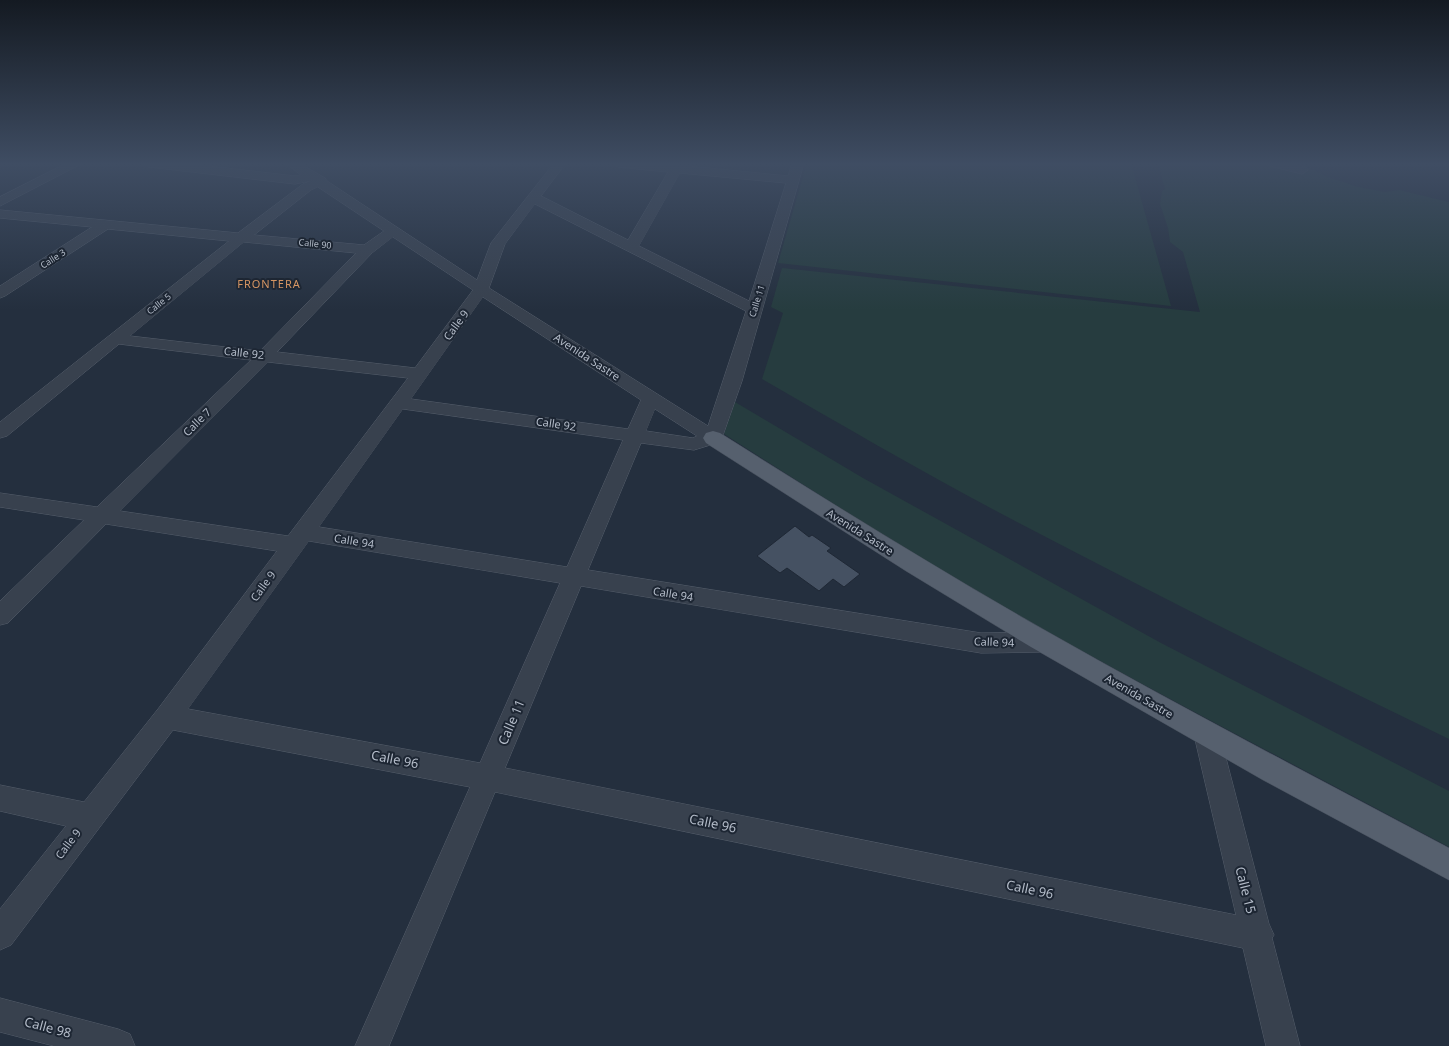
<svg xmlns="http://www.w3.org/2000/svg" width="1449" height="1046" viewBox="0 0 1449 1046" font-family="'Noto Sans',sans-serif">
<rect width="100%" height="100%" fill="#242f3e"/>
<g fill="#263c3f">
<polygon points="807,163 1131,163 1171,306 778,263"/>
<path d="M 1158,163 L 1276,163 L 1305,166 L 1328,177 L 1358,187 L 1385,192 L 1399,190 L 1449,202 L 1449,739 C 1304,669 1160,597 1017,522 C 931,477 847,428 762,379 L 783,313 L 771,307 L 782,268 L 1200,312 L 1183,252 L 1170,242 L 1168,228 L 1160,204 L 1162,191 L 1165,189 Z"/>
<path d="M 735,402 L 863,478 L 1161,643 L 1449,791 L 1449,847 C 1296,765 1141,686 991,600 C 900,547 812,490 724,434 Z"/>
</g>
<polygon fill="#455162" stroke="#1f2835" points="795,526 809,537 812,535 831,548 827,551 860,574 844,587 833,579 819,591 787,568 780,573 757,556"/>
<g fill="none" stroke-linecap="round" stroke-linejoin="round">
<defs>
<g id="minor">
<polygon points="67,163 83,163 0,206 0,197"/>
<path d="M 143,163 L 182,163 L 295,176 L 301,175 L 285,163 L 299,163 L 325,178 L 327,181 L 477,280 L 491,243 L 554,163 L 566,163 L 541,196 L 628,240 L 668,172 L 618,167 L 612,163 L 657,163 L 788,176 L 792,163 L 804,163 L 742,381 L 722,438 L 720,442 L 694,450 L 641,443 L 588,570 L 981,633 L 1045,632 L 1053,635 L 1057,642 L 1053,649 L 1045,652 L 981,653 L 581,586 L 505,768 L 1236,915 L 1194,735 L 1198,727 L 1207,723 L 1216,727 L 1220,735 L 1269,924 L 1274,935 L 1272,938 L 1300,1046 L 1266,1046 L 1243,948 L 495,792 L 389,1046 L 355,1046 L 470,787 L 173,730 L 11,945 L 0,950 L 0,909 L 66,826 L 0,811 L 0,785 L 84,802 L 158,709 L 277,551 L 106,524 L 8,623 L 0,625 L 0,601 L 84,520 L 0,507 L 0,493 L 97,507 L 251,360 L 119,344 L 7,436 L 0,438 L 0,422 L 229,241 L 108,229 L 5,296 L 0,298 L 0,286 L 92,227 L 0,218 L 0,210 L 238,233 L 303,184 L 310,181 L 295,184 L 149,167 ZM 680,173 L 786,183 L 749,301 L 639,246 ZM 318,187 L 384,231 L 364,245 L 254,235 L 311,190 ZM 535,204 L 746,311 L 708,426 L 489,288 L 505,244 ZM 393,237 L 473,290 L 415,368 L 277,352 L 372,253 ZM 244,242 L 356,253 L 260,351 L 130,336 ZM 483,297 L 641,400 L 628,429 L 411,399 ZM 268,362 L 408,378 L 288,536 L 120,511 ZM 403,409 L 623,440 L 567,567 L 319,527 ZM 655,409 L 697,436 L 693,438 L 646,431 ZM 309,541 L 560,583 L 480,763 L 188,709 Z"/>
<polygon points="1268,163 1289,163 1306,167 1308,170 1302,174 1270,166"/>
<polygon points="0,998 118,1029 130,1034 135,1046 54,1046 0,1032"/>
</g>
<path id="major" d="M 713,431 L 720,433 C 828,501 937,569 1048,632 C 1180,707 1315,777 1449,848 L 1449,880 L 1263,780 L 1031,647 L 906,571 L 706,443 L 703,438 L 706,433 Z"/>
</defs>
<use href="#minor" stroke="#565f6c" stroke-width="1"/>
<use href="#major" stroke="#414a57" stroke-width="1"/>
<use href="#minor" fill="#38414e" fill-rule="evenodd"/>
<use href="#major" fill="#56606e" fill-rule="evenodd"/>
</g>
<linearGradient id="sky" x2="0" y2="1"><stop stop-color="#141a22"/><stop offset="0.53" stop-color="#3f4d63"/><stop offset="1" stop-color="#3f4d63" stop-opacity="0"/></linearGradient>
<rect width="1449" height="310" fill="url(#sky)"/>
<g text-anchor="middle" stroke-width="4" stroke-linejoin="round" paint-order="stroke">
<g font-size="9" fill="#b4bcc9" stroke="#1d2633">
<text transform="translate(315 244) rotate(6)" y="3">Calle 90</text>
<text transform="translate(53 259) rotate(-33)" y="3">Calle 3</text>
<text transform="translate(757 301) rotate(-73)" y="3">Calle 11</text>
<text transform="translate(159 304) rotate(-39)" y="3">Calle 5</text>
</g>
<g font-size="11" letter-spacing="1" fill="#d59563" stroke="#1d2633">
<text x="269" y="288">FRONTERA</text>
</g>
<g font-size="11" fill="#b4bcc9" stroke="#1d2633">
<text transform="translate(456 325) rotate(-54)" y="4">Calle 9</text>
<text transform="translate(244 353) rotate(6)" y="4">Calle 92</text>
<text transform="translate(587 357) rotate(33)" y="4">Avenida Sastre</text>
<text transform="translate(197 422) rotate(-45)" y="4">Calle 7</text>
<text transform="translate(556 424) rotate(8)" y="4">Calle 92</text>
<text transform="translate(860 532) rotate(32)" y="4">Avenida Sastre</text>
<text transform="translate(354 541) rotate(9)" y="4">Calle 94</text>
<text transform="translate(263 586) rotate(-54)" y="4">Calle 9</text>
<text transform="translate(673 594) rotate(9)" y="4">Calle 94</text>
<text transform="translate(994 642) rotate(2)" y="4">Calle 94</text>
<text transform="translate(1139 696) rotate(30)" y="4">Avenida Sastre</text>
<text transform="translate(68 844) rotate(-53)" y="4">Calle 9</text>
</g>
<g font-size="13" fill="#b4bcc9" stroke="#1d2633">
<text transform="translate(511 722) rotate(-67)" y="5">Calle 11</text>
<text transform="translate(395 759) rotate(11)" y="5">Calle 96</text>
<text transform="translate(713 823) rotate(12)" y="5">Calle 96</text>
<text transform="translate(1030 889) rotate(12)" y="5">Calle 96</text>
<text transform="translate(1246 890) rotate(76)" y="5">Calle 15</text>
<text transform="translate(48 1027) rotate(15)" y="5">Calle 98</text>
</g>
</g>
</svg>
